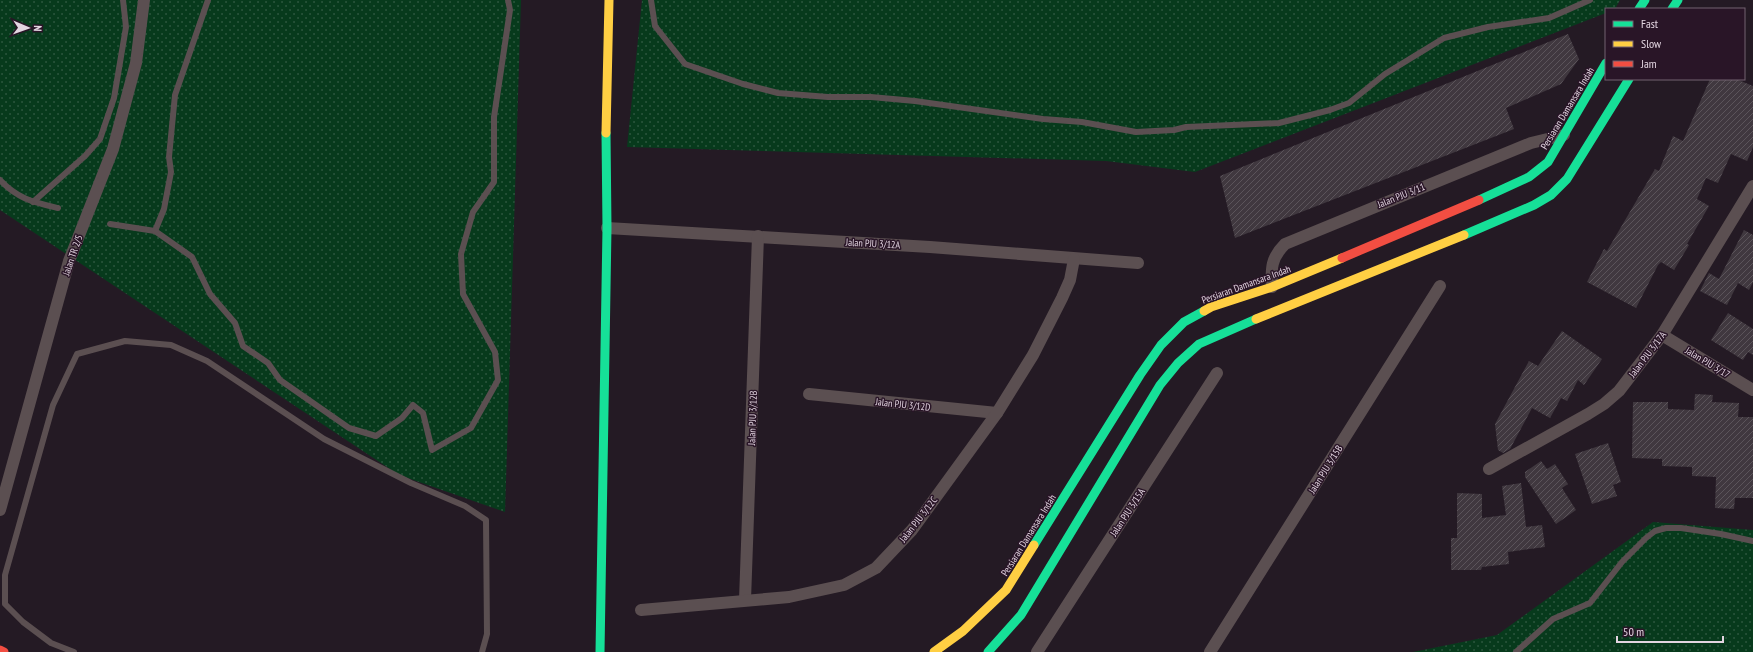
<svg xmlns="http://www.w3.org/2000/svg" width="1753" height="652" viewBox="0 0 1753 652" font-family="'PT Sans Narrow',sans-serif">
<defs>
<pattern id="grass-dots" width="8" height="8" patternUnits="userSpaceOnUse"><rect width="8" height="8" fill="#073a1c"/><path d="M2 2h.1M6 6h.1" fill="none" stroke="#2b563d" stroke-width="1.8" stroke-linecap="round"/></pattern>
<pattern id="building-hatch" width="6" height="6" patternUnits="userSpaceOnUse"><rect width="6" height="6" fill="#40383f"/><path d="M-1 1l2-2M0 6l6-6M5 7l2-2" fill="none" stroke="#5b545a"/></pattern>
</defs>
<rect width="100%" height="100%" fill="#241a24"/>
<g fill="url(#grass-dots)">
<polygon points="0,0 521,0 505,512 399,475 0,210"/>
<polygon points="642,0 1620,0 1615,9 1606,9 1606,13 1195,172 1106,161 627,147"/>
<polygon points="1653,522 1753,530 1753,652 1413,652 1497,635"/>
</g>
<g fill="url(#building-hatch)">
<polygon points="1568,34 1579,59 1561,84 1506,108 1514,129 1235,238 1220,176"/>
<polygon points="1710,79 1736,79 1753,86 1753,147 1747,161 1731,154 1718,183 1706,178 1697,199 1709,206 1687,244 1689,245 1674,270 1661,262 1658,265 1636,308 1587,282 1604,249 1607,251 1655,169 1659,171 1673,136 1683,141"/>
<polygon points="1744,230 1753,235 1753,282 1749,290 1738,283 1727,305 1700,291 1709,273 1719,279"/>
<polygon points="1728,313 1753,329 1753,355 1748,352 1743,360 1711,340"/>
<polygon points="1562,331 1602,359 1584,385 1578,380 1567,401 1561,398 1550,418 1532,408 1510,449 1503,453 1498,450 1495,424 1529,361 1538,366"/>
<polygon points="1695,394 1713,395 1712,402 1739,403 1738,417 1753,417 1753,498 1735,498 1734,509 1715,508 1716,477 1692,476 1692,467 1662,466 1662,459 1632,458 1633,402 1668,402 1668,409 1694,410"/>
<polygon points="1608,443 1621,482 1613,485 1617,496 1592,504 1575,454"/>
<polygon points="1541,461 1547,469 1555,464 1568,484 1562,488 1576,510 1556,524 1525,477 1525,472"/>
<polygon points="1521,483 1526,527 1542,525 1545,547 1508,552 1509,564 1482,567 1481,570 1451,570 1451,538 1457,538 1457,493 1482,494 1482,518 1506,515 1502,486"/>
</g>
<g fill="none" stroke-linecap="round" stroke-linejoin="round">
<g stroke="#5b4f51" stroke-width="6">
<polyline points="651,0 655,26 685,64 743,84 778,93 828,97 871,97 915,101 1043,119 1082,122 1136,132 1174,130 1186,127 1279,123 1330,110 1349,103 1385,74 1444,38 1488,27 1549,18 1590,0"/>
<path d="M 0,180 C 18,199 33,202 58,208"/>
<polyline points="33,202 85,156 100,139 114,98 126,27 123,0"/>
<polyline points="110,224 155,231 192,257 210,294 235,323 243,346 268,363 280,380 349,428 376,436 402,418 413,405 423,413 432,450 471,428 498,380 495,352 463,294 461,254 473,212 494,182 494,117 510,10 508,0"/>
<polyline points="155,231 164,209 171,172 169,157 175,95 208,0"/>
<polyline points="74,652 51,643 23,622 5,604 5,575 53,405 77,354 125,341 171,345 207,361 324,439 411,483 465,506 486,520 487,634 482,652"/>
<polyline points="1516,652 1553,619 1590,603 1622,562 1646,538 1655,531 1666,528 1681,528 1721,534 1753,541"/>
</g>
<g stroke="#5b4f51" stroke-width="12">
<polyline points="607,228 930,247 1138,263"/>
<path d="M 1272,287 C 1271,268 1271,258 1285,244 L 1531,143 L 1564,135"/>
<polyline points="1662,335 1753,390"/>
<polyline points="809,394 997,413"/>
<polyline points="1489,469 1588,414 1604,404 1619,391 1662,335 1753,186"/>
<polyline points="0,510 69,261 113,149 136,63 144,0"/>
<polyline points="745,600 758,236"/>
<polyline points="641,610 789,597 844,585 876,568 912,530 997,413 1033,355 1062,298 1070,280 1074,259"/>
<polyline points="1037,652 1217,373"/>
<polyline points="1210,652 1440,286"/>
</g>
<g stroke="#16e098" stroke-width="9">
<polyline points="1639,9 1645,0"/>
<polyline points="1672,9 1678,0"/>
<polyline points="1479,200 1529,177 1548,162 1606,63"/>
<polyline points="1464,235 1534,205 1551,195 1567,179 1629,79"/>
<polyline points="1034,545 1140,375 1161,345 1184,322 1204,311"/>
<polyline points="600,652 607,228 606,133"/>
<polyline points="988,652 1021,615 1160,385 1178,363 1199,344 1256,319"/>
</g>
<g stroke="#ffcf43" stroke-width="9">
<polyline points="606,133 609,0"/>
<polyline points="1204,311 1211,307 1272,287 1342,258"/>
<polyline points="1256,319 1464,235"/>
<polyline points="934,652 963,631 1006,590 1034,545"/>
</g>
<g stroke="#f24e42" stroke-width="9">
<polyline points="1342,258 1479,200"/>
<polyline points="0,650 4,652"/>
</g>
</g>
<g text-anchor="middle" stroke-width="3" stroke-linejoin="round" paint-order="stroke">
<g font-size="10" fill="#e3d5e1" stroke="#291527">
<text transform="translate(1567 108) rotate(-59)" y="4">Persiaran Damansara Indah</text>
<text transform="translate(1401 195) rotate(-22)" y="4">Jalan PJU 3/11</text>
<text transform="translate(873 243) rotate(3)" y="4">Jalan PJU 3/12A</text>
<text transform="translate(72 255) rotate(-71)" y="4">Jalan TR 2/5</text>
<text transform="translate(1246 284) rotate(-20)" y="4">Persiaran Damansara Indah</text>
<text transform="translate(1647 354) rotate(-53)" y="4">Jalan PJU 3/17A</text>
<text transform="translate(1708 362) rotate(31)" y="4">Jalan PJU 3/17</text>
<text transform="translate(903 404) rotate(6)" y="4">Jalan PJU 3/12D</text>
<text transform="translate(752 418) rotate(-88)" y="4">Jalan PJU 3/12B</text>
<text transform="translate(1325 469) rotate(-58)" y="4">Jalan PJU 3/15B</text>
<text transform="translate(1127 512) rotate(-57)" y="4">Jalan PJU 3/15A</text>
<text transform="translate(918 519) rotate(-52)" y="4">Jalan PJU 3/12C</text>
<text transform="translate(1028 535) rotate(-58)" y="4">Persiaran Damansara Indah</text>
</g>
</g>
<rect x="1605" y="8" width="140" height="72" fill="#291527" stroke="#736271"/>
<rect x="1613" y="21" width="20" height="6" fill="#16e098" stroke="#736271"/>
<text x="1641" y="28" font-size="12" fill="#e3d5e1">Fast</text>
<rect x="1613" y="41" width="20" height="6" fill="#ffcf43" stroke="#736271"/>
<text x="1641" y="48" font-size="12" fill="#e3d5e1">Slow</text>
<rect x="1613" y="61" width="20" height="6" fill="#f24e42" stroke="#736271"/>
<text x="1641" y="68" font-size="12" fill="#e3d5e1">Jam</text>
<g transform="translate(28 28) rotate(92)" stroke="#291527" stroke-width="3" paint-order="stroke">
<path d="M0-3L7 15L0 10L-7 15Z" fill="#e3d5e1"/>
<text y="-6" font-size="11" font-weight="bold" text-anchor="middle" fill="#e3d5e1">N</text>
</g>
<path d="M1617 636v6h106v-6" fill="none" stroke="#e3d5e1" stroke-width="2"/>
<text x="1623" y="636" font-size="12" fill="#e3d5e1" stroke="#291527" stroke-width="3" paint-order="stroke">50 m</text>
</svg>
